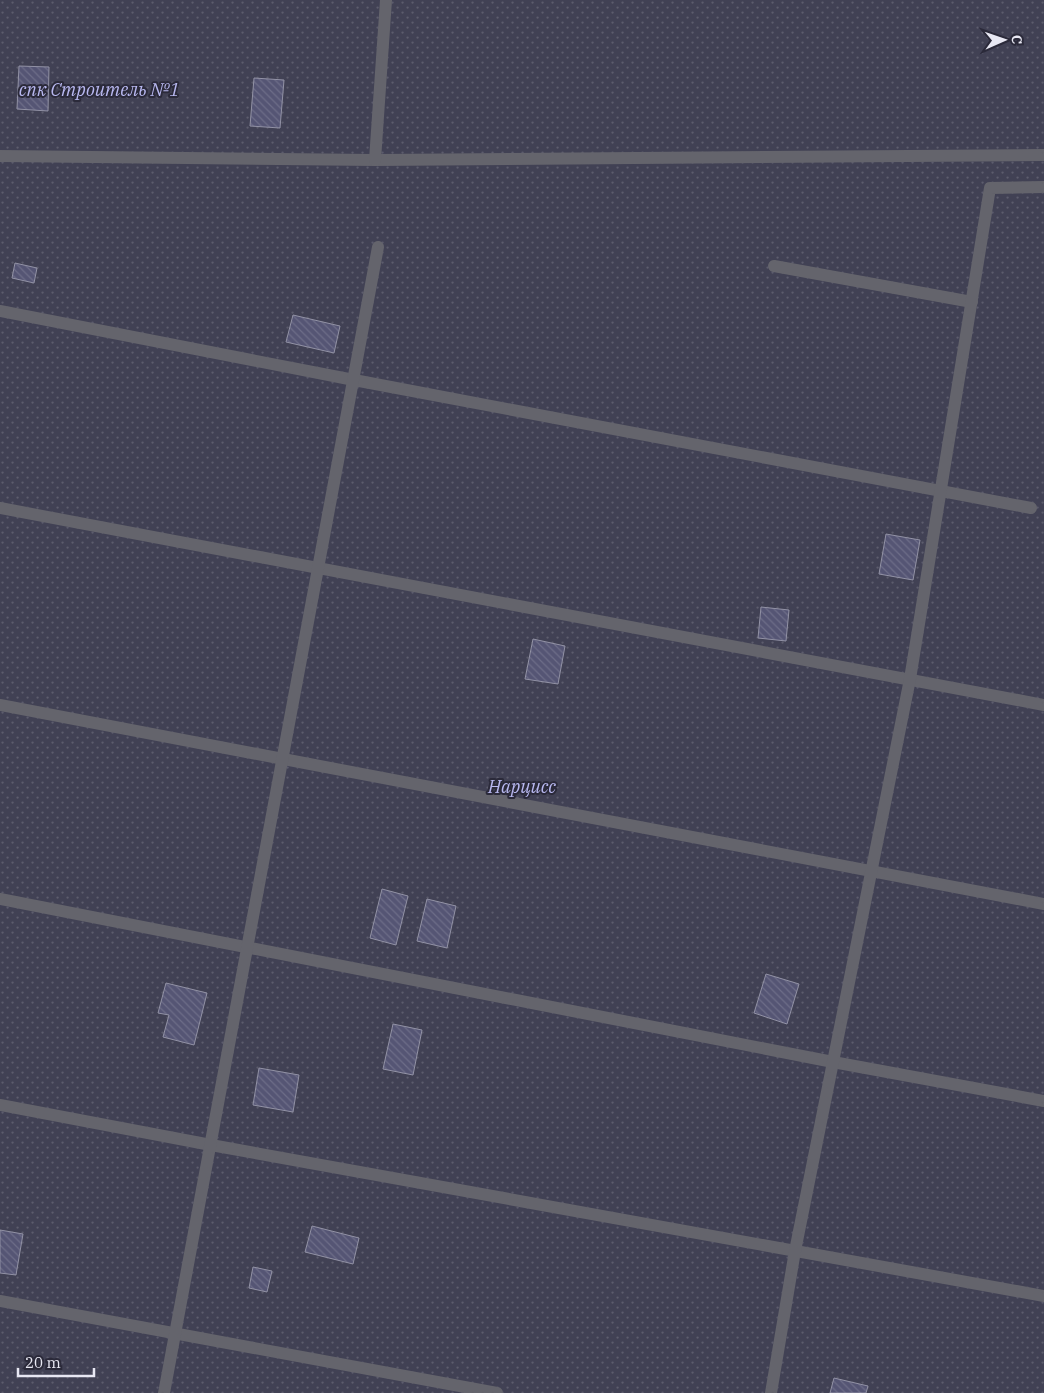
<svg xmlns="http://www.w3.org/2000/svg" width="1044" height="1393" viewBox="0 0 1044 1393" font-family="'IBM Plex Serif',serif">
<defs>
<pattern id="grass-dots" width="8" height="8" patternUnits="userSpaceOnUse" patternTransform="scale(1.25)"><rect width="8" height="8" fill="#414154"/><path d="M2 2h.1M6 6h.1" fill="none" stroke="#5c5c6d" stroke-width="1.8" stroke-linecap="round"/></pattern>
<pattern id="building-back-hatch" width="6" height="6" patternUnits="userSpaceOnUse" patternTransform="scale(1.25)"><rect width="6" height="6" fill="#555574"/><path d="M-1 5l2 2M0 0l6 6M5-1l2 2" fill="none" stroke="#6d6d88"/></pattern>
</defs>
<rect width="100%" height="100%" fill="#2b2a3a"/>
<rect fill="url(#grass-dots)" x="0" y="0" width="1044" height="1393"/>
<g fill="url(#building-back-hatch)" stroke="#9292a5">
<polygon points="19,66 49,67 48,111 17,109"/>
<polygon points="254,78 284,80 280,128 250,126"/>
<polygon points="15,263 37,268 34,283 12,278"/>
<polygon points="293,315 340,326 334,353 286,342"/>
<polygon points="886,534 920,540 913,580 879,574"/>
<polygon points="761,607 789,610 786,641 758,638"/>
<polygon points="533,639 565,646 558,684 525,679"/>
<polygon points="382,889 408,896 396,945 370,938"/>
<polygon points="427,899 456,906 447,948 417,941"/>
<polygon points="766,974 799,984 787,1024 754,1013"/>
<polygon points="166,983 207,993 194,1045 163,1037 169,1015 158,1013"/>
<polygon points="393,1024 422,1030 413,1075 383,1069"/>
<polygon points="259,1068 299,1075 293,1112 253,1105"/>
<polygon points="312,1226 359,1238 353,1264 305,1252"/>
<polygon points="0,1230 23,1234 16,1275 0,1273"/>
<polygon points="253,1267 272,1271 267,1292 249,1288"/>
<polygon points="834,1378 868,1386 866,1393 830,1393"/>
</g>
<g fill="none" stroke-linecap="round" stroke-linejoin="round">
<g stroke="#64646c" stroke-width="12">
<polyline points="0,156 375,160 1044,155"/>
<polyline points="375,160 386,0"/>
<polyline points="774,266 972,302"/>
<polyline points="0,311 354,380 1031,508"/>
<polyline points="0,508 1044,705"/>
<polyline points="0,705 1044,904"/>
<polyline points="0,899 833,1062 1044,1101"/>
<polyline points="0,1105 211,1145 1044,1296"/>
<polyline points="0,1301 497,1393"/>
<polyline points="164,1393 378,247"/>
<polyline points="771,1393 795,1251 910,679 990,188 1044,187"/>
</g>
</g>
<g text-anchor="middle" stroke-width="4" stroke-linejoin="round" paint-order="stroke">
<g font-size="18" font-style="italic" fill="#b8b8f0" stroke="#2b2a3a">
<text x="99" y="96">спк Строитель №1</text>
<text x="522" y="793">Нарцисс</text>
</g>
</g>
<g transform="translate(1004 40) rotate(88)" stroke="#2b2a3a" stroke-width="4" paint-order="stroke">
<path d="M0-4L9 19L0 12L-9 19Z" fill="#e8e8f3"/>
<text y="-8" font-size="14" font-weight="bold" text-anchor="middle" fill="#e8e8f3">С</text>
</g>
<path d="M18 1368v8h76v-8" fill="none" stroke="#e8e8f3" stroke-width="2.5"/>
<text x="25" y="1368" font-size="15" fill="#e8e8f3" stroke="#2b2a3a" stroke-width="4" paint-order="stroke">20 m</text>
</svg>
